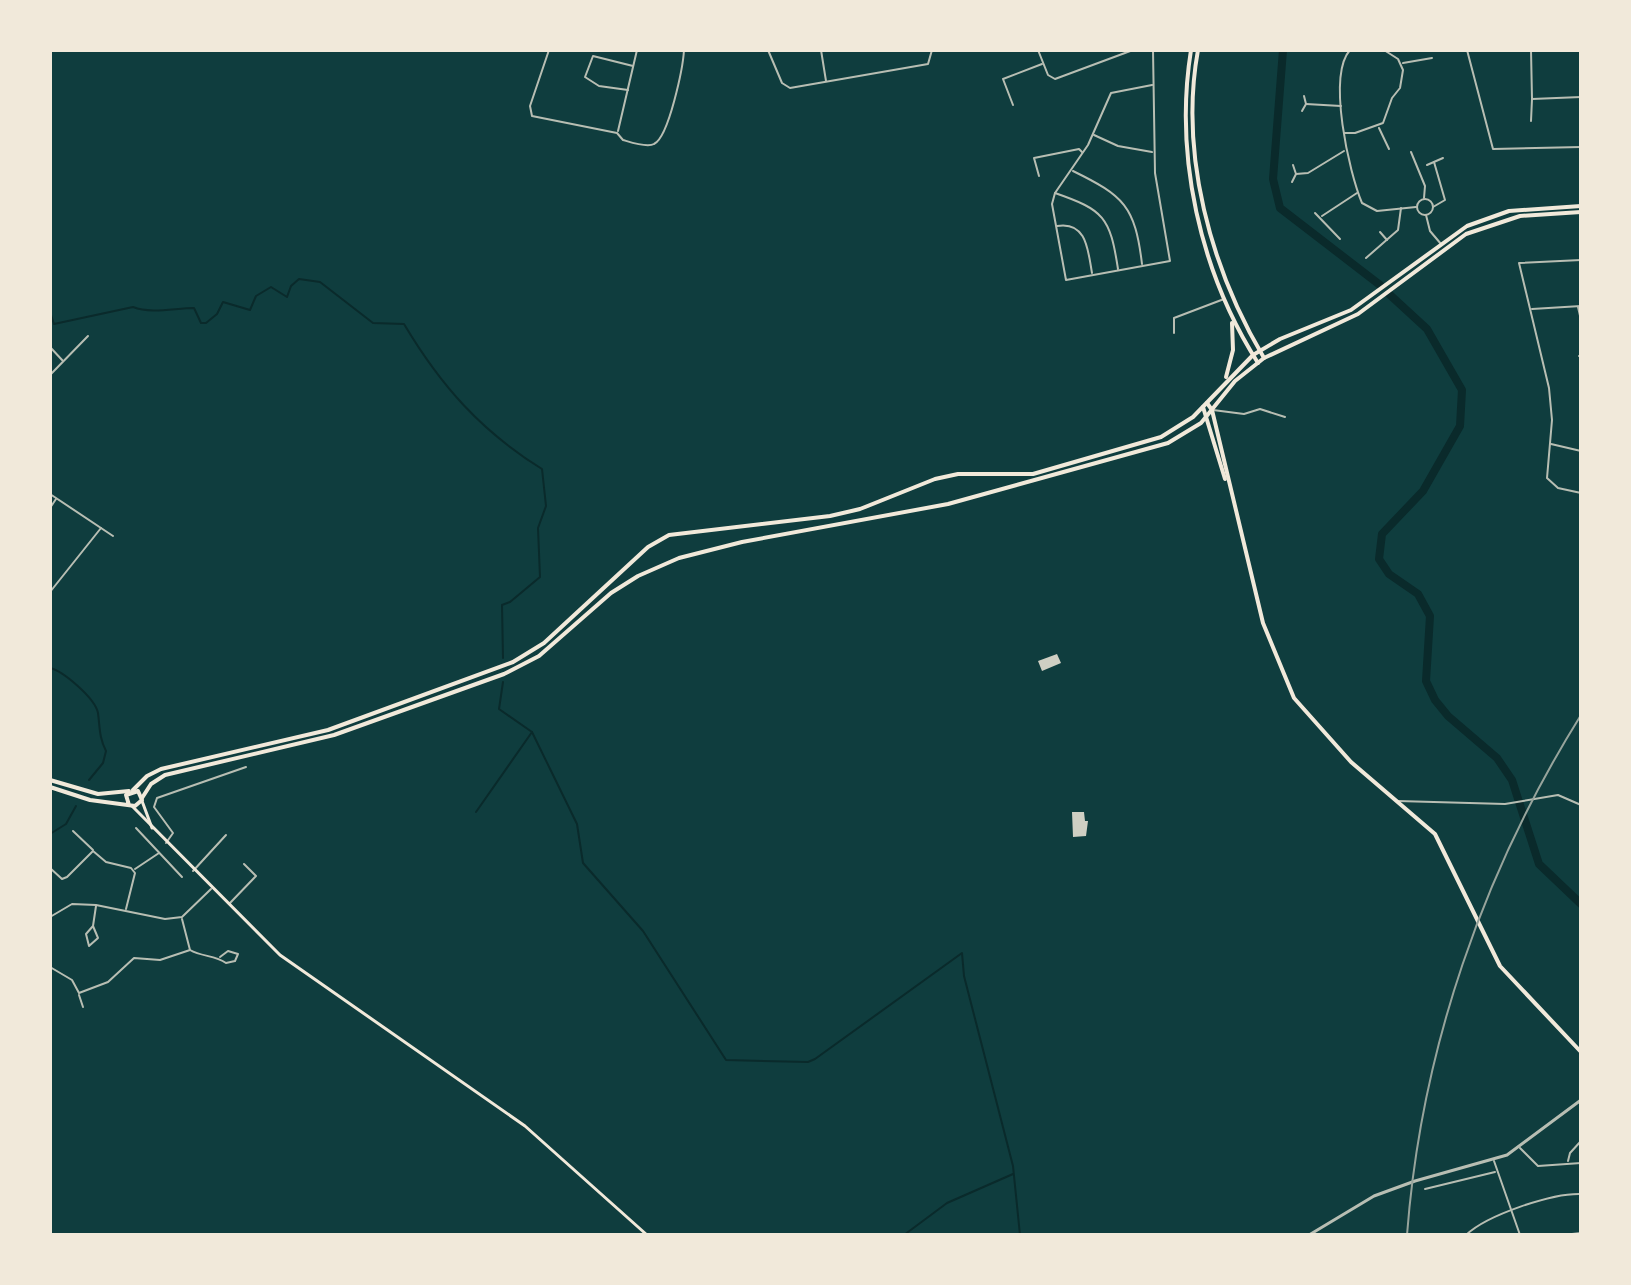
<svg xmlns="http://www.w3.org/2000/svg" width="1631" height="1285" viewBox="0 0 1631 1285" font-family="'Work Sans',sans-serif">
<rect width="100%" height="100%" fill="#0f3d3e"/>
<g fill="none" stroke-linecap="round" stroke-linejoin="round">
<g stroke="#0a2a2b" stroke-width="2">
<path d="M 50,312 L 54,324 L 133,307 C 151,314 175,308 194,308 L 201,323 L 206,323 L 217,314 L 223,302 L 250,310 L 256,296 L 271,287 L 287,297 L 291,286 L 299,279 L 320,282 L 373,323 L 404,324 C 441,386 481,431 542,469 L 546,506 L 538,528 L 540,577 L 510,602 L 502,605 L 503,658"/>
<path d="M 50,668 C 63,671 95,698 98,713 C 100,728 99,737 106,751 L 103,763 L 89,780"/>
<polyline points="532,732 577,824 583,863 643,931 726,1060 808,1062 815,1059 962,953 964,976 1013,1166 1020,1235"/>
<polyline points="476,812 532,732 499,709 503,682"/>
<polyline points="50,834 66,824 76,806"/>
<polyline points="904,1235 947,1203 1013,1174"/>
</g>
<g stroke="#0a2a2b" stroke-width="8">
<polyline points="1283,50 1273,179 1280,208 1380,285"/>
<polyline points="1389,294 1427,329 1462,390 1460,426 1423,491 1382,534 1379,559 1389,574 1418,594 1430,616 1426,681 1435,700 1448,716 1497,758 1512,780 1539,864 1581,904"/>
</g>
</g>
<g fill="#cfcfc3">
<polygon points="1057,654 1061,663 1042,671 1038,661"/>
<polygon points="1072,812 1084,812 1085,821 1088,821 1086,836 1073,837"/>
</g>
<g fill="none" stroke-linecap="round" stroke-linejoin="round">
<g stroke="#b8beb3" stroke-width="2">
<path d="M 549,50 L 530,106 L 532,116 L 617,133 L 623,140 C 630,142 647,148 654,144 C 669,137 683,67 684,50"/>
<polyline points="768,50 782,83 790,88 928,64 932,50"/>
<polyline points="821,50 826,81"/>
<polyline points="1038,50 1048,75 1055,79 1133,50"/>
<path d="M 1350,50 C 1327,76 1349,172 1362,203 L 1377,211 L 1416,207"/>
<polyline points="1467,50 1493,149 1581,147"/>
<polyline points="1531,50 1532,99 1581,97"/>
<polyline points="1403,63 1432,58"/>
<polyline points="1152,85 1111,93 1088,145 1055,193 1052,204 1066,280 1170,261 1155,173 1153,50"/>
<polyline points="628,90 599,86 585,77 593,56 633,66"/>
<polyline points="1306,104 1341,106"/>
<polyline points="1013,105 1003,79 1042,64"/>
<polyline points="1302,111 1306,104 1304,96"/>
<polyline points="1531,121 1532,99"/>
<polyline points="1379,128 1389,149"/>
<polyline points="618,131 637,50"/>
<polyline points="1344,133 1355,133 1383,123 1392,98 1400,88 1403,70 1398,59 1384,50"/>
<polyline points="1094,135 1118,146 1152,152"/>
<polyline points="1411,152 1425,186 1424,198"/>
<polyline points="1427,165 1443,158"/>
<path d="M 1073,171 C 1124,196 1135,206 1142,264"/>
<polyline points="1296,174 1308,173 1344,151"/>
<polyline points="1039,176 1034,158 1079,149 1082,152"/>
<polyline points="1292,182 1296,174 1293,165"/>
<path d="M 1055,193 C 1104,210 1110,217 1118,269"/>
<circle cx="1425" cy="207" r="8"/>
<polyline points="1433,207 1445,200 1434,162"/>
<polyline points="1315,213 1340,239"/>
<polyline points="1426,215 1430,231 1441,244"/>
<polyline points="1322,216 1357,193"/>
<path d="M 1057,226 C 1087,221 1088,251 1092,273"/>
<polyline points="1380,232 1387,240"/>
<polyline points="1366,258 1398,230 1401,208"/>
<polyline points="1581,260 1519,263 1549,388 1552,420 1547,478 1558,488 1581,493"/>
<polyline points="1578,307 1581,320"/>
<polyline points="1532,309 1581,306"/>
<polyline points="1174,333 1174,318 1224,299"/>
<polyline points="50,347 63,361"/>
<polyline points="1579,356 1581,356"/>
<polyline points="50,375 88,336"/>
<polyline points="1213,410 1244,414 1260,409 1285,417"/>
<polyline points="1551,444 1581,451"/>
<polyline points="50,494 113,536"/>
<polyline points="50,508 56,499"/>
<polyline points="50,592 101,528"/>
<polyline points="1398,801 1505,804 1558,795 1581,805"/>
<polyline points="136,828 182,877"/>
<polyline points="73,831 93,850"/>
<polyline points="166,843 173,833 154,807 157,798 246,767"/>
<polyline points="50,868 62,879 67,877 93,851 106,862 131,868 135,873 126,909"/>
<polyline points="135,869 159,853"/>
<polyline points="193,871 226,835"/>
<polyline points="230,903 256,876 244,864"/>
<polyline points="50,917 72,904 96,905 165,919 182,917 211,889"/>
<path d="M 182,919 L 190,950 C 202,957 215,955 226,963 L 235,961 L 238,954 L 228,951 L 220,957"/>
<polyline points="93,926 86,934 89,946 98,938 93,926 96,906"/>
<polyline points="50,967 72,980 79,993 108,982 134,958 160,960 190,950"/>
<polyline points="79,995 83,1007"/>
<polyline points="1520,1148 1538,1166 1581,1163"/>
<polyline points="1494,1161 1520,1235"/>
<polyline points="1568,1161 1570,1153 1581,1141"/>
<polyline points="1425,1189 1495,1172"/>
<path d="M 1466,1235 C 1487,1215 1552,1193 1581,1194"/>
<polyline points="1563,1235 1581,1233"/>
</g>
<polyline stroke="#b8beb3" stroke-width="3" points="1309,1235 1374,1196 1415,1181 1507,1155 1581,1100"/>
<g stroke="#f1e9da" stroke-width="3">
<polyline points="142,801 152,828"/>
<polyline points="132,806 280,955 525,1126 647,1235"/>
</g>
<g stroke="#f1e9da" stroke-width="4">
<path d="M 1191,50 C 1174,156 1200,272 1258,363"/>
<path d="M 1198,50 C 1179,154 1211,269 1264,358"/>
<polyline points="1226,377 1233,350 1232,323"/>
<polyline points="1207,403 1212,410 1263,623 1294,698 1351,762 1435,834 1500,966 1581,1052"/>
<polyline points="1203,407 1225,479"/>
<polyline points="50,780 98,794 129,791"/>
<polyline points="50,787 90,800 135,806 142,800 138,791 126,795 129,805"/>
<polyline points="133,790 147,776 161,769 328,730 513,662 544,643 648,547 669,535 830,516 860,509 935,479 958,474 1033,474 1161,437 1193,417 1253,355 1280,339 1351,310 1467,226 1509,211 1581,206"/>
<polyline points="142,798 151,784 165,775 334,735 504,674 539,656 611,593 638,576 679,558 742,542 948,504 1168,443 1201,423 1235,381 1264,358 1358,314 1466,234 1520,216 1581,212"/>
</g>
<path stroke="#97a49c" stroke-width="2" d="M 1407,1235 C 1421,1050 1483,872 1581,715"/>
</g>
<rect width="1631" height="1285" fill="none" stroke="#f1e9da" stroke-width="104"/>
</svg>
